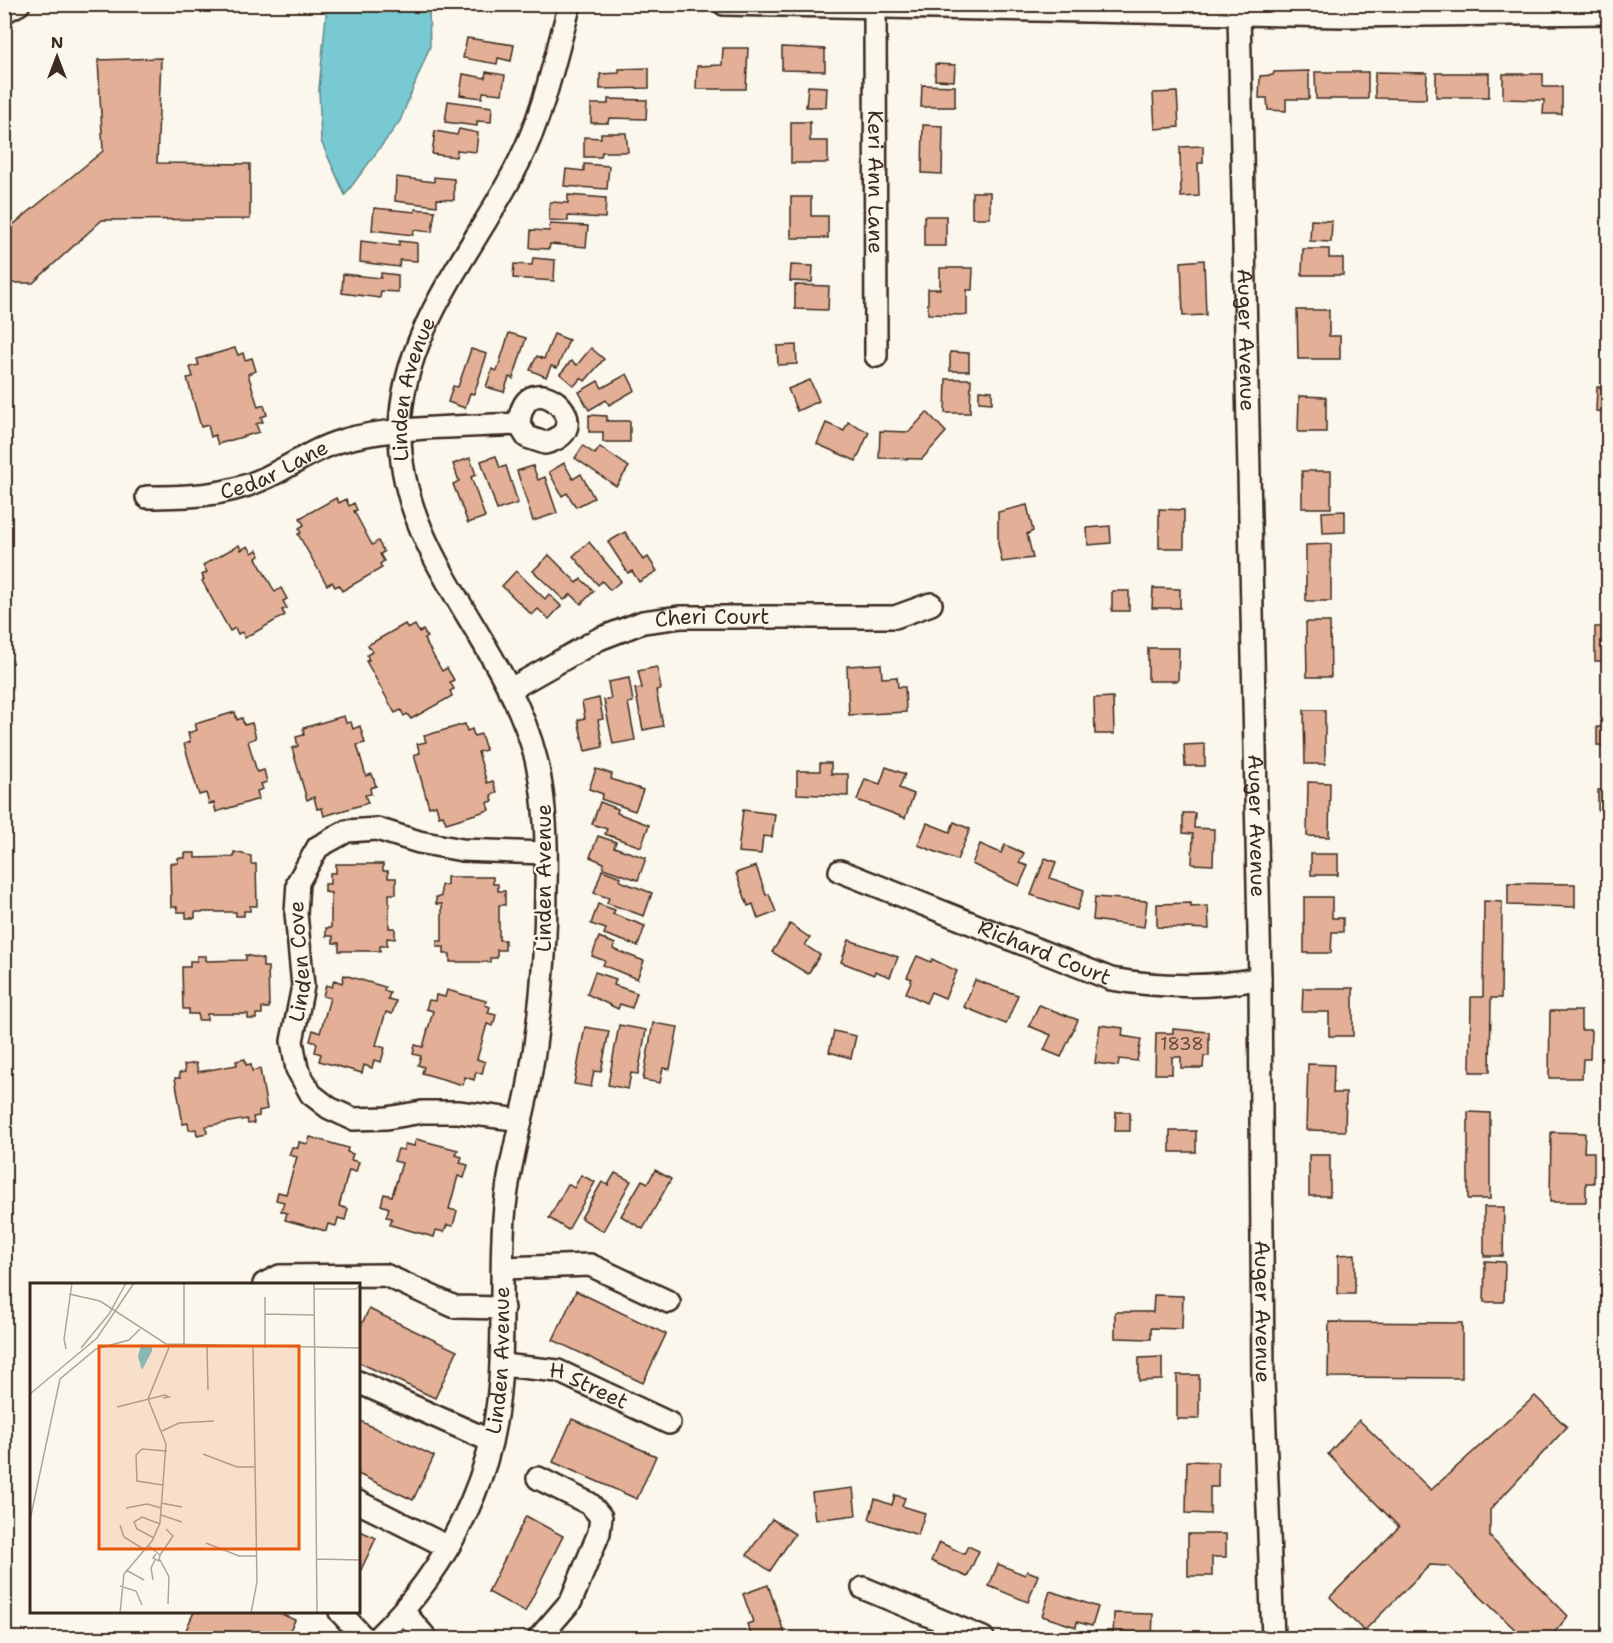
<svg xmlns="http://www.w3.org/2000/svg" width="1613" height="1643" viewBox="0 0 1613 1643" font-family="'Shantell Sans',sans-serif">
<rect width="100%" height="100%" fill="#fbf7ec"/>
<filter id="ink" filterUnits="userSpaceOnUse"><feTurbulence type="fractalNoise" baseFrequency=".0167" numOctaves="2"/><feDisplacementMap in="SourceGraphic" scale="12" xChannelSelector="R" yChannelSelector="G"/><feConvolveMatrix kernelMatrix="1 2 1 2 8 2 1 2 1" color-interpolation-filters="sRGB"/></filter>
<g filter="url(#ink)">
<polygon fill="#78c9d1" stroke="#608989" stroke-width="1.5" points="327,5 406,5 429,11 430,46 400,121 345,195 321,141 319,89"/>
<g fill="#e3b097" stroke="#3b2a1e" stroke-width="1.5">
<polygon points="467,38 514,45 511,61 498,58 497,64 463,58"/>
<polygon points="782,47 825,49 825,71 782,70"/>
<polygon points="723,48 748,48 746,89 696,89 697,66 722,65"/>
<polygon points="161,58 157,163 250,164 250,219 102,220 33,283 4,283 4,228 9,228 103,151 98,60"/>
<polygon points="935,64 955,65 954,81 935,80"/>
<polygon points="649,68 649,88 600,89 600,74 619,73 619,69"/>
<polygon points="1309,71 1309,99 1286,99 1286,111 1268,110 1267,98 1259,98 1260,76 1273,75 1274,72"/>
<polygon points="486,72 505,75 502,94 483,92 482,98 460,95 463,74 485,78"/>
<polygon points="1315,72 1368,72 1368,99 1316,99"/>
<polygon points="1375,72 1427,73 1426,99 1375,98"/>
<rect x="1436" y="73" width="53" height="24"/>
<polygon points="1503,74 1543,74 1543,87 1562,87 1562,114 1543,114 1544,100 1503,99"/>
<polygon points="922,85 955,86 955,107 921,107"/>
<polygon points="808,86 827,87 826,107 806,107"/>
<polygon points="1177,92 1179,127 1155,129 1153,93"/>
<polygon points="608,99 647,100 646,119 609,118 608,123 591,123 591,104 608,104"/>
<polygon points="448,101 492,107 491,122 477,121 477,126 445,122"/>
<polygon points="791,122 810,122 810,141 828,141 828,163 791,163"/>
<polygon points="923,125 943,126 942,174 922,173"/>
<polygon points="459,129 478,133 476,152 457,150 456,157 432,154 435,131 457,135"/>
<polygon points="601,133 626,133 628,152 602,152 601,157 584,157 584,137 601,138"/>
<polygon points="1203,146 1203,163 1198,163 1199,196 1181,197 1180,147"/>
<polygon points="584,164 609,166 607,189 564,186 566,169 584,171"/>
<polygon points="396,177 434,182 434,177 454,179 454,200 437,199 437,206 395,201"/>
<rect x="972" y="192" width="18" height="26"/>
<polygon points="568,195 606,198 605,218 568,216 568,221 549,220 550,202 568,203"/>
<polygon points="791,197 811,197 811,216 828,216 828,238 791,238"/>
<polygon points="374,208 415,212 415,209 435,211 432,232 414,230 413,235 372,230"/>
<rect x="924" y="216" width="22" height="30"/>
<polygon points="1311,220 1332,221 1331,242 1310,241"/>
<polygon points="550,224 588,226 586,247 550,244 549,249 530,248 531,230 549,231"/>
<polygon points="361,241 399,246 399,241 417,243 417,261 400,260 399,267 360,262"/>
<polygon points="1303,249 1329,249 1329,258 1343,258 1343,275 1302,275"/>
<polygon points="533,258 555,260 554,281 513,278 514,264 532,265"/>
<polygon points="1204,260 1206,315 1183,316 1181,262"/>
<polygon points="791,265 813,266 812,282 790,281"/>
<polygon points="940,268 973,268 972,290 967,290 967,315 928,314 928,289 940,289"/>
<polygon points="381,273 398,275 398,292 381,291 380,298 342,293 343,274 381,278"/>
<polygon points="795,285 829,286 828,310 795,309"/>
<polygon points="1297,310 1329,310 1329,336 1340,336 1340,359 1298,359"/>
<polygon points="509,333 526,338 513,379 509,377 504,392 486,387 492,369 497,371"/>
<polygon points="554,334 569,340 557,368 551,366 546,377 530,370 537,356 544,359"/>
<polygon points="796,345 797,364 778,365 777,346"/>
<polygon points="235,348 238,355 243,353 245,360 252,358 256,371 248,374 258,407 264,405 267,415 261,417 263,422 256,424 259,432 218,444 215,435 211,437 208,425 201,427 187,378 193,377 190,367 199,365 197,359"/>
<polygon points="591,348 604,359 585,381 581,378 574,386 560,374 571,361 577,365"/>
<polygon points="471,349 487,354 474,394 470,393 465,408 448,402 453,386 458,387"/>
<polygon points="950,352 969,353 969,371 950,371"/>
<polygon points="627,374 635,390 609,405 606,400 589,410 579,392 598,381 602,388"/>
<polygon points="946,379 971,379 970,413 945,413"/>
<polygon points="810,380 819,401 797,411 788,389"/>
<polygon points="1597,387 1608,387 1608,412 1596,411"/>
<polygon points="979,390 992,391 992,403 979,402"/>
<polygon points="1299,396 1326,397 1326,432 1298,432"/>
<polygon points="927,412 946,432 922,459 879,458 880,431 909,432"/>
<polygon points="589,415 607,416 607,421 630,421 630,442 603,442 603,432 589,432"/>
<polygon points="848,422 869,432 856,461 817,444 826,423 844,431"/>
<polygon points="583,446 595,454 600,447 629,467 616,486 575,458"/>
<polygon points="496,456 500,468 506,466 518,503 497,510 481,461"/>
<polygon points="470,458 476,475 471,477 485,517 468,523 453,484 459,481 453,464"/>
<polygon points="564,463 573,479 581,474 594,498 576,507 567,493 562,496 549,472"/>
<polygon points="533,466 538,480 545,477 557,513 533,521 517,471"/>
<rect x="1302" y="471" width="29" height="37"/>
<polygon points="336,498 339,503 346,499 349,506 354,503 357,510 354,511 372,545 378,541 384,552 380,554 384,561 380,564 382,568 342,591 339,585 335,587 332,582 327,585 298,534 301,533 299,528 304,525 300,518"/>
<polygon points="1027,505 1033,531 1027,534 1033,558 1002,562 998,544 998,512"/>
<polygon points="1159,509 1184,510 1184,548 1159,548"/>
<polygon points="1345,511 1345,532 1323,533 1322,512"/>
<polygon points="1110,526 1111,543 1088,545 1087,528"/>
<polygon points="625,532 643,560 648,557 657,571 639,582 632,571 628,573 608,542"/>
<polygon points="589,542 621,581 610,590 602,581 598,585 573,556"/>
<polygon points="1331,544 1331,601 1306,601 1306,545"/>
<polygon points="239,545 241,550 248,546 252,553 257,550 260,556 256,558 275,592 281,588 287,599 283,601 287,608 282,610 285,615 245,638 242,632 238,634 235,628 230,631 202,581 204,579 202,575 207,572 203,565"/>
<polygon points="549,555 577,583 581,579 594,591 581,604 571,594 564,600 533,571"/>
<polygon points="516,571 545,599 549,594 561,606 549,619 538,609 532,615 502,586"/>
<polygon points="1153,588 1180,589 1180,608 1152,608"/>
<rect x="1112" y="591" width="17" height="20"/>
<polygon points="1306,622 1330,622 1331,677 1307,677"/>
<polygon points="405,624 408,629 415,625 419,632 423,630 427,637 424,639 442,671 447,668 454,680 450,682 454,689 450,691 452,696 411,719 407,714 404,716 401,710 395,713 366,661 369,660 367,655 372,652 368,645"/>
<rect x="1595" y="627" width="13" height="34"/>
<polygon points="1148,648 1179,648 1178,681 1148,681"/>
<polygon points="881,664 882,678 897,677 898,687 905,687 906,712 849,715 847,666"/>
<polygon points="657,667 661,689 656,690 663,726 643,730 635,689 642,688 638,671"/>
<polygon points="629,678 633,702 628,703 635,740 613,744 604,700 611,699 608,682"/>
<polygon points="1113,697 1114,734 1095,734 1094,698"/>
<polygon points="599,698 603,719 598,720 603,747 585,751 578,720 585,718 582,702"/>
<polygon points="1304,710 1325,710 1325,764 1305,764"/>
<polygon points="235,712 237,720 242,718 244,725 252,723 256,738 248,741 257,772 264,770 267,782 261,784 263,789 257,791 259,799 216,812 214,803 209,804 206,793 199,795 184,744 190,742 188,733 197,730 195,724"/>
<polygon points="344,716 346,723 351,722 353,729 360,726 365,743 357,745 366,776 372,774 376,786 370,788 371,794 365,795 368,803 324,816 322,808 317,809 314,797 307,800 292,748 298,746 296,737 304,735 303,728"/>
<polygon points="465,724 467,731 472,729 474,736 481,734 486,750 478,752 487,783 493,781 497,793 491,795 493,801 487,803 489,810 446,823 443,815 439,816 436,805 429,807 414,755 420,753 417,744 426,742 424,736"/>
<polygon points="1597,727 1608,727 1608,746 1597,745"/>
<polygon points="1205,744 1205,766 1185,766 1184,745"/>
<polygon points="820,763 831,763 831,774 848,774 848,796 797,794 797,771 820,771"/>
<polygon points="886,767 905,774 899,788 914,794 905,818 857,800 865,779 880,784"/>
<polygon points="596,769 612,774 611,779 643,790 635,811 601,799 603,794 589,789"/>
<polygon points="1308,782 1330,783 1329,837 1307,836"/>
<rect x="1598" y="790" width="10" height="20"/>
<polygon points="600,802 618,809 617,813 649,825 641,847 605,834 607,829 592,824"/>
<polygon points="743,810 775,814 772,837 763,836 761,854 738,852"/>
<polygon points="1183,813 1195,813 1194,828 1214,829 1213,865 1192,864 1193,834 1183,833"/>
<polygon points="954,822 970,829 957,860 918,845 927,823 950,832"/>
<polygon points="598,836 616,842 614,847 646,858 638,880 603,868 604,863 590,857"/>
<polygon points="980,844 1001,853 1005,845 1024,853 1019,863 1028,866 1019,886 972,864"/>
<polygon points="234,852 251,856 251,864 256,864 257,906 250,906 250,911 244,911 244,916 236,916 236,912 195,912 195,918 186,918 186,912 177,912 177,907 171,907 170,863 178,863 178,858 185,858 185,853 195,853 195,858 234,857"/>
<rect x="1311" y="854" width="27" height="21"/>
<polygon points="1045,858 1056,862 1050,878 1084,890 1077,910 1031,895"/>
<polygon points="336,864 383,864 383,871 388,871 388,878 396,878 396,894 389,894 389,928 395,928 395,939 387,938 387,946 380,946 380,951 339,951 339,943 333,943 333,936 326,936 326,928 331,928 331,893 325,892 325,884 330,884 330,873 336,873"/>
<polygon points="756,866 766,895 769,894 776,912 758,919 753,904 748,906 736,873"/>
<polygon points="602,870 621,877 620,881 652,893 644,916 607,903 609,898 594,893"/>
<polygon points="447,877 493,877 493,884 498,884 498,891 505,891 505,905 499,905 499,940 505,940 505,950 497,950 497,958 490,958 490,962 450,962 450,954 444,954 444,947 437,947 437,941 442,941 442,904 436,904 436,897 441,897 441,885 447,885"/>
<polygon points="1508,883 1575,884 1575,907 1508,905"/>
<polygon points="1095,897 1147,901 1144,927 1093,920"/>
<polygon points="1304,897 1332,897 1332,918 1343,918 1343,932 1332,932 1331,953 1304,953"/>
<polygon points="1484,901 1502,902 1501,998 1491,998 1490,1072 1470,1072 1471,997 1483,997"/>
<polygon points="1191,903 1191,907 1208,906 1209,929 1157,927 1157,904"/>
<polygon points="598,904 615,910 613,914 645,926 638,946 604,934 606,929 591,924"/>
<polygon points="790,924 810,938 805,945 820,955 808,974 772,952"/>
<polygon points="599,937 615,944 613,949 644,961 637,979 603,965 605,961 592,956"/>
<polygon points="849,940 898,957 890,977 875,971 874,975 841,962"/>
<polygon points="246,955 263,959 263,967 268,967 269,1008 262,1008 262,1014 256,1014 256,1019 248,1019 248,1014 207,1014 207,1020 198,1020 198,1014 189,1014 189,1009 183,1009 182,967 190,967 190,961 197,961 197,956 206,956 206,961 246,960"/>
<polygon points="917,956 931,962 932,959 957,971 945,998 931,992 926,1003 906,993 912,979 907,977"/>
<polygon points="595,972 616,979 614,985 637,993 632,1008 620,1004 618,1009 587,994"/>
<polygon points="344,975 385,987 384,991 390,993 388,999 396,1001 392,1014 386,1012 376,1045 385,1048 381,1062 374,1060 372,1068 364,1065 362,1073 319,1061 321,1054 315,1052 317,1043 310,1041 313,1030 320,1033 330,998 323,996 326,985 332,987 334,980 342,983"/>
<polygon points="975,980 1018,995 1006,1024 964,1007"/>
<polygon points="1303,988 1353,988 1353,1036 1329,1036 1329,1012 1302,1012"/>
<polygon points="447,990 486,1001 485,1005 490,1007 488,1013 496,1015 493,1026 487,1024 477,1059 485,1062 482,1074 476,1072 474,1080 465,1077 463,1085 422,1073 424,1067 418,1065 421,1056 413,1054 415,1045 423,1047 433,1011 426,1009 429,1000 435,1001 436,995 445,997"/>
<polygon points="1039,1005 1078,1020 1061,1057 1044,1050 1051,1035 1029,1026"/>
<polygon points="1550,1011 1581,1011 1581,1030 1591,1030 1590,1059 1583,1059 1582,1078 1549,1078"/>
<polygon points="653,1023 678,1027 670,1069 663,1068 660,1083 643,1080"/>
<polygon points="619,1025 646,1030 638,1074 631,1073 628,1089 608,1085"/>
<polygon points="1100,1025 1123,1028 1122,1036 1141,1039 1137,1061 1119,1059 1118,1066 1095,1063"/>
<polygon points="585,1027 609,1031 601,1072 594,1071 591,1087 574,1084"/>
<polygon points="1173,1029 1209,1032 1209,1056 1204,1056 1203,1068 1181,1068 1181,1057 1172,1057 1172,1074 1155,1074 1156,1033 1173,1033"/>
<polygon points="834,1031 856,1036 851,1058 829,1052"/>
<polygon points="245,1059 246,1065 251,1064 252,1071 260,1069 267,1109 259,1111 259,1116 253,1117 254,1123 248,1124 247,1119 206,1126 207,1133 197,1135 196,1129 189,1130 188,1123 183,1124 175,1078 180,1078 179,1073 185,1072 184,1065 196,1063 198,1072 237,1065 236,1061"/>
<polygon points="1308,1064 1334,1065 1333,1093 1346,1093 1345,1131 1306,1130"/>
<polygon points="1116,1112 1130,1112 1130,1131 1115,1131"/>
<polygon points="1468,1112 1490,1113 1490,1199 1468,1199"/>
<rect x="1170" y="1131" width="26" height="21"/>
<polygon points="1551,1132 1585,1133 1584,1152 1594,1152 1594,1183 1586,1183 1586,1202 1550,1202"/>
<polygon points="310,1137 348,1148 347,1152 353,1154 351,1160 359,1162 356,1172 349,1170 339,1206 348,1209 345,1220 338,1218 336,1226 328,1224 326,1231 285,1220 287,1213 281,1211 284,1202 276,1200 278,1192 286,1194 297,1157 289,1155 292,1147 298,1148 299,1142 308,1144"/>
<polygon points="416,1139 458,1150 456,1155 462,1157 460,1163 468,1165 464,1178 458,1176 449,1209 457,1211 453,1226 447,1225 444,1232 436,1230 434,1237 390,1225 392,1218 386,1217 389,1208 381,1205 384,1194 392,1196 402,1163 394,1161 398,1149 404,1150 405,1144 414,1146"/>
<rect x="1309" y="1155" width="21" height="41"/>
<polygon points="655,1170 671,1179 643,1229 621,1216 642,1180 648,1183"/>
<polygon points="615,1173 631,1181 603,1231 581,1218 602,1182 608,1185"/>
<polygon points="581,1175 595,1182 568,1230 549,1218 568,1184 574,1188"/>
<polygon points="1484,1207 1504,1207 1503,1256 1484,1256"/>
<polygon points="1355,1254 1355,1294 1338,1294 1338,1255"/>
<polygon points="1485,1261 1505,1262 1504,1302 1484,1302"/>
<polygon points="576,1291 666,1334 643,1383 553,1340"/>
<polygon points="1154,1295 1183,1296 1182,1329 1151,1328 1151,1339 1115,1338 1115,1312 1153,1312"/>
<polygon points="369,1309 457,1351 435,1398 358,1362 358,1332"/>
<polygon points="1329,1322 1462,1323 1462,1378 1328,1377"/>
<polygon points="1162,1357 1162,1380 1139,1381 1139,1358"/>
<rect x="1177" y="1375" width="22" height="44"/>
<polygon points="1535,1396 1567,1427 1490,1510 1490,1537 1568,1616 1550,1638 1524,1638 1448,1566 1430,1565 1364,1631 1330,1597 1399,1527 1328,1454 1359,1420 1431,1490"/>
<polygon points="572,1419 656,1456 637,1499 553,1462"/>
<polygon points="358,1420 434,1456 413,1500 358,1474"/>
<polygon points="1187,1461 1218,1462 1218,1487 1210,1487 1210,1514 1186,1513"/>
<polygon points="853,1488 856,1515 815,1520 812,1493"/>
<polygon points="895,1495 905,1498 902,1506 925,1513 918,1535 869,1519 875,1499 892,1505"/>
<polygon points="526,1516 563,1536 525,1612 488,1592"/>
<polygon points="772,1519 795,1534 770,1571 747,1555"/>
<polygon points="358,1530 376,1538 358,1576"/>
<polygon points="1188,1534 1226,1534 1226,1557 1212,1557 1212,1576 1188,1576"/>
<polygon points="939,1542 964,1554 968,1546 979,1551 967,1577 931,1561"/>
<polygon points="998,1564 1025,1575 1027,1571 1038,1575 1028,1602 989,1586"/>
<polygon points="768,1585 785,1635 776,1638 752,1638 747,1624 753,1622 743,1594"/>
<polygon points="1050,1591 1098,1607 1092,1626 1077,1622 1076,1627 1042,1616"/>
<polygon points="194,1612 277,1612 295,1620 286,1638 199,1638 185,1632"/>
<polygon points="1114,1613 1153,1614 1152,1638 1113,1638"/>
</g>
<g fill="none" stroke-linecap="round" stroke-linejoin="round">
<defs>
<g id="minor">
<polyline points="724,4 1341,16 1608,13"/>
<path id="s1" d="M 875,8 L 876,356"/>
<polyline points="4,12 19,4"/>
<path id="s2" d="M 1239,13 L 1260,978 L 1263,1379 L 1273,1638"/>
<path id="s3" d="M 147,497 C 187,497 226,496 263,479 C 290,467 313,449 341,441 C 391,426 466,427 519,424 C 525,357 605,428 545,443 L 527,437 L 519,424"/>
<path id="s4" d="M 509,690 L 599,639 L 643,622 L 681,617 L 895,617 L 931,604"/>
<path id="s5" d="M 840,871 L 1111,979 C 1158,987 1213,989 1260,978"/>
<path id="s6" d="M 521,1120 L 458,1112 L 422,1112 L 387,1118 L 353,1119 L 329,1108 L 311,1094 L 297,1069 L 292,1041 L 303,986 L 296,913 L 298,882 L 318,847 L 347,831 L 377,829 L 419,842 L 462,850 L 546,853"/>
<polyline points="503,1268 590,1265 669,1302"/>
<polyline points="264,1284 280,1276 385,1275 455,1307 503,1308"/>
<path id="s7" d="M 502,1365 L 558,1371 L 669,1423"/>
<polyline points="358,1382 491,1441"/>
<polyline points="538,1478 590,1504 601,1517 599,1533 571,1601 539,1638"/>
<polyline points="358,1502 448,1547"/>
<polyline points="863,1588 983,1638"/>
<polyline points="340,1612 364,1638"/>
<polyline points="404,1612 426,1638"/>
<path id="s8" d="M 377,1638 C 427,1589 465,1529 486,1461 C 510,1381 498,1300 504,1218 C 507,1174 519,1132 528,1089 C 540,1023 546,957 546,889 C 547,845 546,802 536,759 C 507,642 399,556 400,431 C 401,329 476,249 519,162 C 544,112 555,58 570,4"/>
</g>
</defs>
<use href="#minor" stroke="#3b2a1e" stroke-width="26"/>
<use href="#minor" stroke="#fbf7ec" stroke-width="21"/>
</g>
</g>
<g text-anchor="middle" stroke-width="4.5" stroke-linejoin="round" paint-order="stroke">
<g font-size="18" fill="#654c3c">
<text x="1182" y="1050">1838</text>
</g>
<g font-size="21" fill="#3b2a1e" stroke="#fbf7ec">
<text dy="7" stroke="none"><textPath href="#s1" startOffset="174">Keri Ann Lane</textPath></text>
<text dy="7" stroke="none"><textPath href="#s2" startOffset="327">Auger Avenue</textPath></text>
<text dy="7" stroke="none"><textPath href="#s8" startOffset="1320">Linden Avenue</textPath></text>
<text dy="7" stroke="none"><textPath href="#s3" startOffset="132">Cedar Lane</textPath></text>
<text dy="7" stroke="none"><textPath href="#s4" startOffset="220">Cheri Court</textPath></text>
<text dy="7" stroke="none"><textPath href="#s2" startOffset="813">Auger Avenue</textPath></text>
<text transform="translate(544 878) rotate(-90)" y="7">Linden Avenue</text>
<text dy="7" stroke="none"><textPath href="#s5" startOffset="220">Richard Court</textPath></text>
<text dy="7" stroke="none"><textPath href="#s6" startOffset="356">Linden Cove</textPath></text>
<text dy="7" stroke="none"><textPath href="#s2" startOffset="1299">Auger Avenue</textPath></text>
<text dy="7" stroke="none"><textPath href="#s8" startOffset="312">Linden Avenue</textPath></text>
<text dy="7" stroke="none"><textPath href="#s7" startOffset="90">H Street</textPath></text>
</g>
</g>
<g transform="translate(30 1283)">
<rect width="330" height="330" fill="#fbf7ec"/>
<path d="M 111,61 L 122,64 L 122,68 L 112,87 L 108,74 Z" fill="#78c9d1"/>
<path fill="none" stroke="#aea59a" stroke-width="1.5" d="M 154,0 L 154,63M 284,0 L 287,330M 284,6 L 326,6 L 330,2M 39,11 L 70,18 L 136,61 L 330,65M 235,14 L 235,65M 235,31 L 284,32M 177,64 L 178,107M 51,65 L 79,31 L 96,0M 36,66 L 34,56 L 42,0M 0,111 L 67,55 L 104,0M 87,124 L 135,112 L 139,114 L 133,115M 132,148 L 149,140 L 184,138M 173,171 L 207,184 L 225,184M 133,202 L 107,198 L 106,172 L 112,166 L 137,168M 131,220 L 152,224M 96,225 L 117,221 L 131,225M 131,232 L 152,239M 0,237 L 30,96 L 66,66 L 99,57 L 110,46M 90,242 L 94,254 L 115,267M 124,255 L 107,246 L 104,239 L 112,234 L 130,241M 176,260 L 209,273 L 227,273M 119,263 L 130,272 L 129,278 L 123,275 L 126,271M 130,272 L 143,253 L 136,246M 286,276 L 330,277M 130,277 L 139,294 L 138,321M 96,287 L 114,297M 123,297 L 121,285 L 125,277M 90,303 L 106,308 L 112,322M 35,330 L 58,330M 90,330 L 94,291 L 122,258 L 130,240 L 136,161 L 118,116 L 140,62M 221,330 L 227,299 L 223,64"/>
<path fill="#e8590c" fill-opacity="0.15" stroke="#e8590c" stroke-width="3" d="M 69,63 L 269,63 L 269,266 L 69,266 Z"/>
<rect width="330" height="330" fill="none" stroke="#3b2a1e" stroke-width="3"/>
</g>
<rect width="1613" height="1643" fill="none" stroke="#fbf7ec" stroke-width="24"/>
<rect x="12" y="12" width="1589" height="1619" fill="none" stroke="#3b2a1e" stroke-width="2" filter="url(#ink)"/>
<g transform="translate(57 57)" stroke="#fbf7ec" stroke-width="4.5" paint-order="stroke">
<path d="M0-4.5L10 22L0 15L-10 22Z" fill="#3b2a1e"/>
<text y="-9" font-size="16" font-weight="bold" text-anchor="middle" fill="#3b2a1e">N</text>
</g>
</svg>
